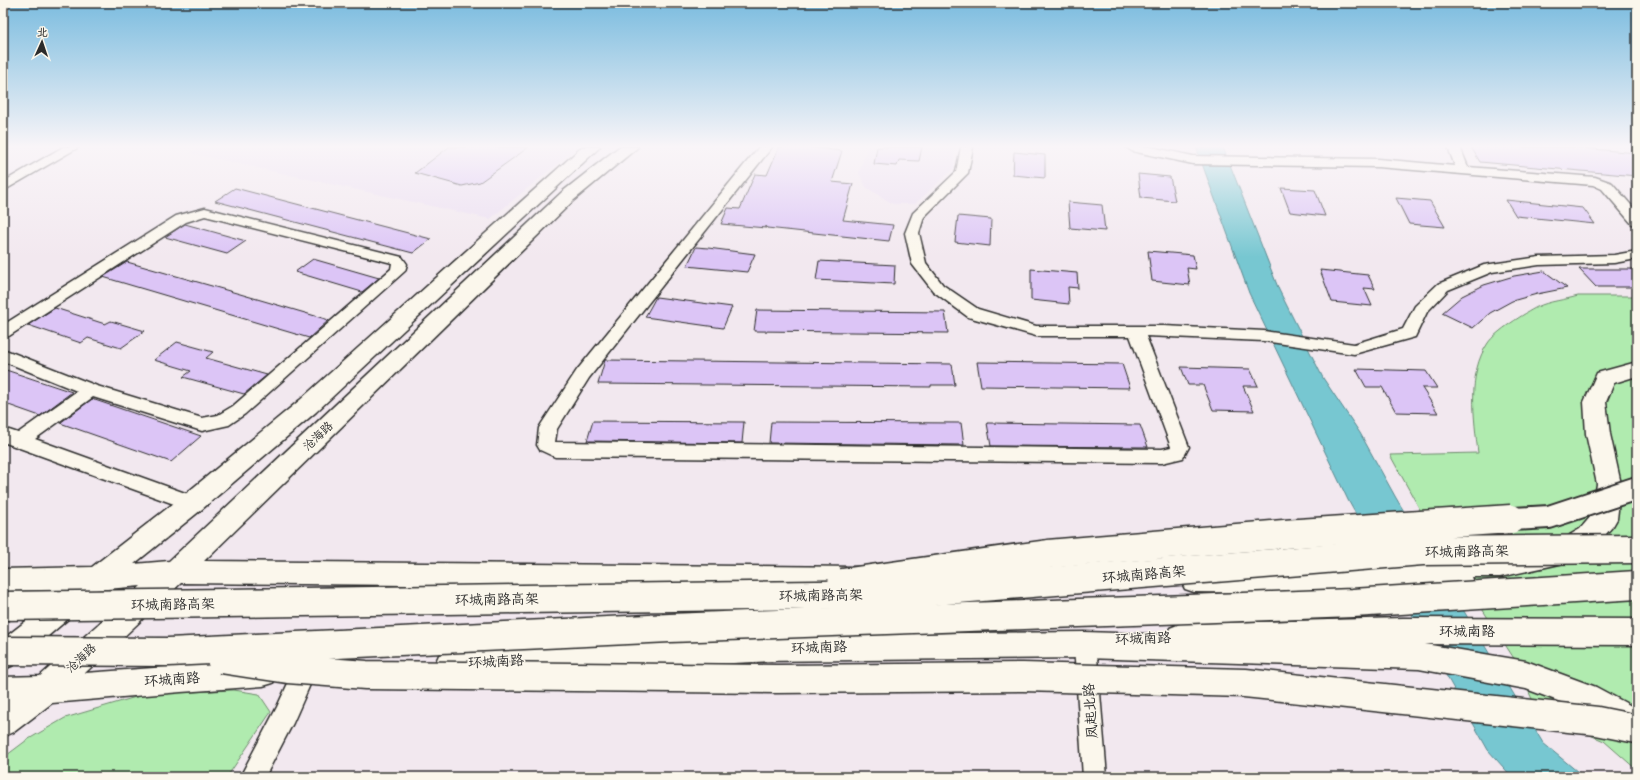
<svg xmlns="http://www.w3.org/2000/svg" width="1640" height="780" viewBox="0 0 1640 780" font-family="'Balsamiq Sans','LXGW WenKai TC',sans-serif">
<rect width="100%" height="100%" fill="#f2e8ef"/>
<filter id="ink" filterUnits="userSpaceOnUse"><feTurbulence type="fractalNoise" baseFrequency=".025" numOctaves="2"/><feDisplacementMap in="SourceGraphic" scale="8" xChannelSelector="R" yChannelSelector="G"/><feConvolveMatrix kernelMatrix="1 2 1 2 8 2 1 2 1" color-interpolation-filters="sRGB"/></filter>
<g filter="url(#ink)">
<g fill="#ebdef1">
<polygon points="199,147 578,147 490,219 190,153"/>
<polygon points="867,147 954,147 954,168 915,204 893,204 866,187 859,173"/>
</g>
<g fill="#b0ebaf" stroke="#6e8b6d">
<path d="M 1578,296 L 1637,296 L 1637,770 L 1604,741 L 1538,713 L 1515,660 L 1430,528 L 1390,455 L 1478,453 C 1474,418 1467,373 1488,343 C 1495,332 1525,313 1537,307 C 1549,301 1565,300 1578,296 Z"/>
<polygon points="234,690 259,694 271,712 227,777 3,777 3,758 27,740 65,718 146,694"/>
</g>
<polygon fill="#77c7d1" stroke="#59898f" points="1196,147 1223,147 1279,290 1323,378 1360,433 1396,498 1543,743 1584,777 1512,777 1488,750 1348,500 1249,293"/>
<g fill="#dcc5f6" stroke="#2b2b2b">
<polygon points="449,147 529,147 480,182 462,186 415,173"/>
<polygon points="779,147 809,147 842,151 832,182 853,184 843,220 893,225 889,241 767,228 766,226 766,228 721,224 728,208 740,209 755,174 767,175"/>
<polygon points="877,147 922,147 919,161 899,160 897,166 874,164"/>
<polygon points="1471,147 1572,147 1637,153 1637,176 1480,162"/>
<polygon points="1014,152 1045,155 1045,178 1013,175"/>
<polygon points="1138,174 1170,177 1175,201 1141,198"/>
<polygon points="235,188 431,239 413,253 215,201"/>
<polygon points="1281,188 1315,190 1325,216 1290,212"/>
<polygon points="1396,198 1430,201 1445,227 1409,224"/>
<polygon points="1506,200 1583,208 1595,224 1516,216"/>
<polygon points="1068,202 1102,205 1105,231 1070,228"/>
<polygon points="958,216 991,219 990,246 955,242"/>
<polygon points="185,224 246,241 227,254 165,237"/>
<polygon points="696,247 708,248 755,254 747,272 687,266"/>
<polygon points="1148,251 1193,255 1196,269 1187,268 1190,285 1152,281"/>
<polygon points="313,259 379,278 362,292 295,272"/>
<polygon points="819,261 895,265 894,284 816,280"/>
<polygon points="127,262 240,294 329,320 309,338 103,277"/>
<polygon points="1031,269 1077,273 1078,288 1068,287 1069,304 1031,300"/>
<polygon points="1579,269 1637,269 1637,287 1596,287"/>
<polygon points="1320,270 1368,275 1375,289 1364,288 1372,306 1332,302"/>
<polygon points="1544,271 1567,288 1537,294 1512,301 1490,313 1473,328 1442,313 1462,296 1484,285 1514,276"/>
<polygon points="656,297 732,307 723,328 645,317"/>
<polygon points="55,308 105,324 111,321 145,331 121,348 88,338 81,343 28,325"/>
<polygon points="757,310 945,312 948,333 754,331"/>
<polygon points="177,342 213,352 206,358 267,375 244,394 183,377 191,371 154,360"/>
<polygon points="605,360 952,364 955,385 931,385 931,387 598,384"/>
<polygon points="977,362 1122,364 1130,388 981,386"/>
<polygon points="1181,367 1250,369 1258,386 1243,386 1254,411 1213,410 1203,385 1188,385"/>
<polygon points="3,369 72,392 40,416 3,403"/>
<polygon points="1356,369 1426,371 1437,388 1422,388 1438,413 1396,412 1382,387 1366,387"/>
<polygon points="92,399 201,436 171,462 60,423"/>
<polygon points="593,421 744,422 742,443 587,441"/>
<polygon points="771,422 961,423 964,445 769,443"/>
<polygon points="987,423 1140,425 1148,447 991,446"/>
</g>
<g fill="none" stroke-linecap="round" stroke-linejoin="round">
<defs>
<g id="minor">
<polygon points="63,147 79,147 3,191 3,182"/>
<polygon points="759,147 772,147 589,378 557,429 555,442 1162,449 1171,447 1130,336 1036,336 968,317 933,291 912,264 905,233 913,213 956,172 961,147 973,147 968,173 924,217 919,233 926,263 943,285 978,309 1036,326 1164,326 1264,331 1354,344 1403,329 1415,306 1438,284 1484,265 1539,257 1614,255 1637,251 1637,259 1614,263 1539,265 1492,272 1448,290 1427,312 1415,337 1354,354 1264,341 1146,336 1189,447 1183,458 1162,463 555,457 540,450 537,445 539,428 542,423 577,370"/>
<polygon points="1126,147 1151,147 1193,156 1378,159 1455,166 1448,147 1460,147 1468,167 1595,177 1612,183 1637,212 1637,225 1632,224 1602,189 1593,185 1378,167 1193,164 1132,151"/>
<polygon points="205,208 402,257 407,264 405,271 245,414 229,425 202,431 93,397 35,439 199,498 202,503 199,508 192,511 185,508 3,442 3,428 18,433 77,391 3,361 3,349 97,386 202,418 218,415 233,406 391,269 392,263 205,216 186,222 9,336 3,337 3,325 176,216"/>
<polygon points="1085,635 1093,638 1096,645 1107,777 1083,777 1074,645 1077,638"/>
<polygon points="305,661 313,664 316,671 293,723 265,777 240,777 277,707 297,664"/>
</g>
<g id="major">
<polygon points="582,147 600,147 316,412 201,510 134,564 169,561 562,192 619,147 638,147 574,200 204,561 858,567 867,570 871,578 867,586 858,589 181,583 85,673 263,660 273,663 277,673 273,683 263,686 181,692 52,703 14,732 3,737 3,677 40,676 141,586 96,590 76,590 81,592 85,600 81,608 14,665 4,669 3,639 66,590 3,591 3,569 92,567 183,496 300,400"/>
<polygon points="1637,362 1637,376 1614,383 1606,402 1610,434 1621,484 1617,519 1613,526 1598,543 1569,562 1500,577 1472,577 1475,585 1471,593 1462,597 1194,592 1185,589 1181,581 1185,573 1194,570 1358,572 1356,567 1360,559 1369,556 1500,555 1554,544 1580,529 1592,515 1597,484 1586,434 1584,402 1597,373"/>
<polygon points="1403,618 1637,619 1637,645 1403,644 1180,650 1170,646 1166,637 1170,628 1180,624"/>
<polygon points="774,635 784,639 788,648 784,657 774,661 449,677 439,673 435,664 439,655 449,651"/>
</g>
<polygon id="highway" points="1085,632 1419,643 1526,661 1596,687 1637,709 1637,736 1633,738 1577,708 1526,689 1419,669 1085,658 757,661 747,657 743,648 747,639 757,635"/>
</defs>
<use href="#minor" stroke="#2b2b2b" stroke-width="3"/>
<use href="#major" stroke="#2b2b2b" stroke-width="3"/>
<use href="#highway" stroke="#2b2b2b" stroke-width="3"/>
<use href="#minor" fill="#fbf7ec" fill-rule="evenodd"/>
<use href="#major" fill="#fbf7ec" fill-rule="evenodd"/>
<use href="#highway" fill="#fbf7ec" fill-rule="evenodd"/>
<defs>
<polyline id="highway-bridge-far1" points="1495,520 1549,517 1637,488"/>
<g id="highway-bridge">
<polyline points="842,583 1048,554 1284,534 1511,519"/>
<polyline points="3,606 896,594 1422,551 1637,549"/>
<polyline points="3,651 169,652 670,628 1353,603 1637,585"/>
<polyline points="221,659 288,669 366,675 776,679 1023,677 1245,683 1597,721 1637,729"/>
</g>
</defs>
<use href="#highway-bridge-far1" stroke="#2b2b2b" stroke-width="26" stroke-linecap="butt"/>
<use href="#highway-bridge" stroke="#2b2b2b" stroke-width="31" stroke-linecap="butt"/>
<use href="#highway-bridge-far1" stroke="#fbf7ec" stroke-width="22"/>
<use href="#highway-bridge" stroke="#fbf7ec" stroke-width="28"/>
</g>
</g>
<linearGradient id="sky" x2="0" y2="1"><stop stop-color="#7bbcdf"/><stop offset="0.57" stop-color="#f9f5f8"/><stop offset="1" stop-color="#f9f5f8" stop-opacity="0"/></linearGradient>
<rect width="1640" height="257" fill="url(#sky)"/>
<g text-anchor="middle" stroke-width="3" stroke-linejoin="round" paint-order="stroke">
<g font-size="12" fill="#2b2b2b" stroke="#fbf7ec">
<text transform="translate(318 436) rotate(-43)" y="4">沧海路</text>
<text transform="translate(81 658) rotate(-43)" y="4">沧海路</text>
</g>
<g font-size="14" fill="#2b2b2b" stroke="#fbf7ec">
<text transform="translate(1467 551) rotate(-1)" y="5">环城南路高架</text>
<text transform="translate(1144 574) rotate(-5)" y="5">环城南路高架</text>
<text transform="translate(821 595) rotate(-1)" y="5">环城南路高架</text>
<text transform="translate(497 599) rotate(-1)" y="5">环城南路高架</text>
<text transform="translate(173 604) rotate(-1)" y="5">环城南路高架</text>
<text x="1467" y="636">环城南路</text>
<text transform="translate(1143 638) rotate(-2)" y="5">环城南路</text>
<text transform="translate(819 647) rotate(-2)" y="5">环城南路</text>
<text transform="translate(496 661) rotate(-3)" y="5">环城南路</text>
<text transform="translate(172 679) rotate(-4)" y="5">环城南路</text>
<text transform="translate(1090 711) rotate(-94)" y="5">凤起北路</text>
</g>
</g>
<rect width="1640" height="780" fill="none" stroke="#fbf7ec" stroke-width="16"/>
<rect x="8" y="8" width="1624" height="764" fill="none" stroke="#2b2b2b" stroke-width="1.5" filter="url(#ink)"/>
<g transform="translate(42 42) rotate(3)" stroke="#fbf7ec" stroke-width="3" paint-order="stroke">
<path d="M0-3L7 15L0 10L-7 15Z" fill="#2b2b2b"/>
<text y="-6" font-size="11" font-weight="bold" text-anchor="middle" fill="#2b2b2b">北</text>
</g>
</svg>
